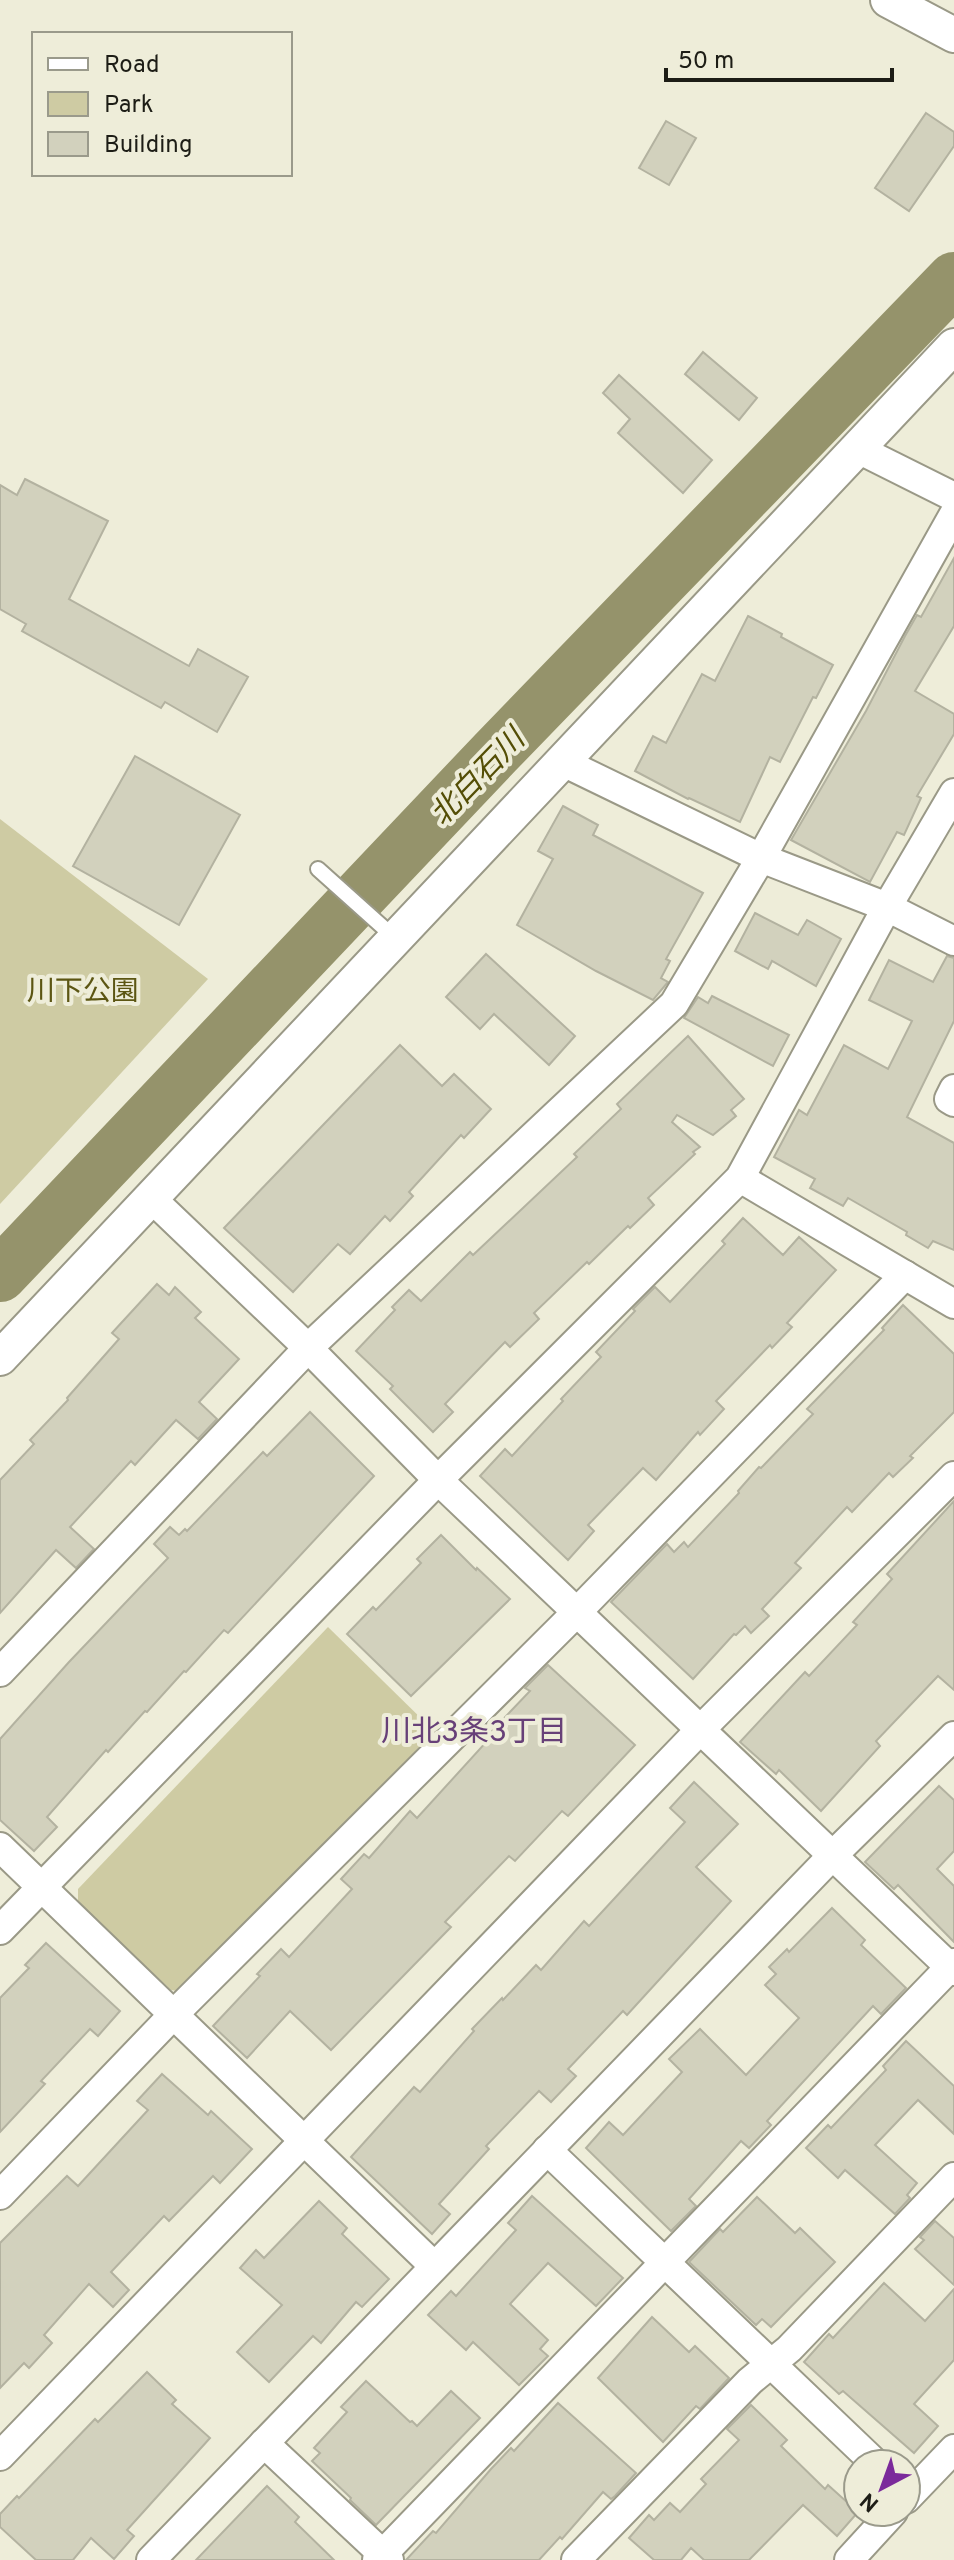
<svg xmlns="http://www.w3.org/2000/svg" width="954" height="2560" viewBox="0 0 954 2560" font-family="Overpass,'Noto Sans JP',sans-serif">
<rect width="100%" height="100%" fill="#eeedd9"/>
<g fill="#cecba3">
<polygon points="0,819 208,979 0,1204"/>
<polygon points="328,1627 435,1732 183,1992 171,1990 78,1903 78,1889"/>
</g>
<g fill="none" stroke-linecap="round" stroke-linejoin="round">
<polyline stroke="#95936b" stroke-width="54" points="0,1275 496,752 954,279"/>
</g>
<g fill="#d2d1bd" stroke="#b3b2a0" stroke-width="2">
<polygon points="926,113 954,132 954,146 909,211 875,188"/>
<polygon points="666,121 696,138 669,185 639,168"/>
<polygon points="703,352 757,398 739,420 685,374"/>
<polygon points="619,375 712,460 683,493 618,433 630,419 603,393"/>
<polygon points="25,479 108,521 69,599 189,666 198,649 248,677 217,732 165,702 161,708 22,631 26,624 0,609 0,485 17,495"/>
<polygon points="954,558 954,626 915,691 954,714 954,734 917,796 921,798 904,835 897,832 870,882 791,840 866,711 905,636 917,615 921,617"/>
<polygon points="748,616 782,634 781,637 833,665 816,698 813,697 780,762 770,757 740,822 689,798 688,799 635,771 653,736 666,743 702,674 715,681"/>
<polygon points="135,756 240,815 179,925 73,866"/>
<polygon points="563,806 598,825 593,835 703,893 666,959 670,961 661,978 668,982 653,1000 596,971 517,925 553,859 538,851"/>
<polygon points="755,913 798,935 807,920 841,939 816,986 772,961 768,969 735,951"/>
<polygon points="486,954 575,1036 549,1065 494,1014 480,1029 446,997"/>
<polygon points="947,956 954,958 954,1021 907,1117 954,1143 954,1250 933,1241 928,1248 906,1235 907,1232 848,1198 843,1206 810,1188 815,1179 774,1157 799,1110 807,1115 844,1045 888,1069 912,1021 869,1000 889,960 933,982"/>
<polygon points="712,996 789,1035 773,1066 684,1018 698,997 708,1003"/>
<polygon points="688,1036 744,1099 731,1110 736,1116 713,1135 677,1115 672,1122 700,1147 693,1152 695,1154 648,1198 654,1205 630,1228 628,1226 589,1264 587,1262 534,1313 539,1319 510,1347 505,1342 445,1404 453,1412 433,1432 390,1389 393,1386 356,1351 395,1310 392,1307 409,1290 421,1301 470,1252 473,1255 577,1157 574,1154 621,1109 617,1104"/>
<polygon points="400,1045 442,1086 454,1074 491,1109 464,1138 461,1135 409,1192 413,1196 390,1221 385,1216 350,1254 338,1244 293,1292 224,1228"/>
<polygon points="743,1218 783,1255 799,1237 836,1270 787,1323 792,1327 772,1348 770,1345 716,1401 724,1409 700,1435 698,1432 656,1480 643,1468 588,1525 594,1531 568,1560 480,1476 505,1449 512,1456 563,1401 561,1399 601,1357 596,1352 635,1311 633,1309 655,1287 670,1302 725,1244 722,1241"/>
<polygon points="157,1284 169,1295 175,1287 201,1312 195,1318 239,1359 199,1402 217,1419 198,1439 176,1420 135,1465 131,1461 70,1527 94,1549 76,1568 56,1550 0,1613 0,1480 34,1444 30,1440 68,1400 67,1398 119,1339 112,1333"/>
<polygon points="903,1305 954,1354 954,1412 910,1456 913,1458 893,1477 889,1473 852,1512 847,1507 795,1563 801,1568 762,1609 769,1616 751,1633 745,1626 736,1635 734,1634 693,1679 611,1602 667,1544 674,1552 684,1542 688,1547 739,1493 738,1491 759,1467 761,1468 813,1414 807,1409 884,1330 882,1328"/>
<polygon points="310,1412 374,1476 228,1633 224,1630 186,1672 184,1671 147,1712 145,1711 108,1752 106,1750 47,1817 57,1827 34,1851 0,1820 0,1739 69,1662 168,1558 154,1544 170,1527 179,1535 185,1529 187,1531 263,1452 267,1456"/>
<polygon points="954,1501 954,1690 938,1676 876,1741 880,1746 821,1811 779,1770 776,1774 740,1742 805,1672 809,1676 857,1625 853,1622 892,1579 887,1574"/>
<polygon points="441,1535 476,1570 477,1568 510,1599 411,1696 347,1634 373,1607 376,1610 421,1563 417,1559"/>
<polygon points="548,1665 635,1745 568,1816 562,1811 515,1861 509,1856 445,1922 451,1927 331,2050 290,2011 247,2058 213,2026 260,1976 257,1974 281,1949 289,1957 352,1889 341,1879 364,1854 369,1858 410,1811 417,1818 489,1739 487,1736 530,1691 525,1688"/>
<polygon points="694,1782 738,1824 696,1867 731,1901 627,2015 623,2011 568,2069 576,2076 551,2102 539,2091 486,2146 489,2149 439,2204 450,2214 432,2234 351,2157 414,2087 420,2092 474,2031 472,2029 502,1998 503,2000 536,1965 541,1970 584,1921 589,1926 685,1822 670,1808"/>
<polygon points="939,1786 954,1800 954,1851 937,1869 954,1886 954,1942 898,1885 894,1889 865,1862"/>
<polygon points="832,1908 865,1940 861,1945 906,1988 881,2014 873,2006 767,2121 771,2125 749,2148 741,2141 689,2199 696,2206 671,2231 586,2148 609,2122 623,2135 682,2072 669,2059 700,2029 746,2075 799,2018 765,1985 776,1974 769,1967 787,1949 789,1952"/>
<polygon points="46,1943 120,2011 98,2036 90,2029 41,2081 45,2084 0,2132 0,1998 29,1968 25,1965"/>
<polygon points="906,2041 954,2086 954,2134 918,2100 875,2145 917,2183 907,2195 910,2198 895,2214 845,2170 838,2178 806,2148 828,2125 831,2128 886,2070 883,2066"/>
<polygon points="162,2074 208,2115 211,2111 252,2149 220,2183 213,2176 169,2221 164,2216 111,2272 129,2290 113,2307 89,2284 44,2335 52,2343 29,2368 24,2363 0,2388 0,2243 67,2176 78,2186 148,2110 137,2101"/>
<polygon points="532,2196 623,2278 596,2306 548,2263 510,2304 548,2340 540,2349 548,2356 519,2385 473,2342 466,2350 428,2315 451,2291 456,2296 516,2230 508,2223"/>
<polygon points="757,2197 795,2233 800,2228 835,2262 771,2327 762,2319 756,2325 689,2262 720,2229 723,2232"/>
<polygon points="319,2201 347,2228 342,2234 389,2279 362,2307 356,2302 321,2343 313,2336 269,2382 237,2352 282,2305 240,2268 256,2250 264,2258"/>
<polygon points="935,2221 954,2238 954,2285 915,2249 924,2240 920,2237"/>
<polygon points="884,2283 925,2321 954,2289 954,2360 914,2404 938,2426 914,2453 843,2391 839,2394 804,2362 829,2334 833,2338"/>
<polygon points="652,2317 689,2352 695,2346 729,2378 700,2409 696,2406 663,2442 598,2378"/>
<polygon points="147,2372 176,2400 172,2404 210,2438 127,2530 134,2536 114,2559 91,2538 73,2560 36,2560 0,2527 0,2514 17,2496 19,2498 95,2419 98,2422"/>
<polygon points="366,2381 410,2422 412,2421 417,2426 451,2391 480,2418 376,2525 350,2500 351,2498 312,2461 320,2453 314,2448 347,2412 341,2407"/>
<polygon points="558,2403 636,2473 615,2496 611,2499 603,2492 562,2539 560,2537 539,2560 406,2560 433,2531 436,2533 491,2469 511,2448 514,2451"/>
<polygon points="751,2405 787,2440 781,2446 825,2489 828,2485 858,2512 837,2536 803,2505 749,2560 704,2560 691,2548 681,2560 654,2560 629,2538 649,2515 654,2520 670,2503 680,2512 706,2484 701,2479 739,2440 727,2429"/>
<polygon points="267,2486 299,2517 295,2522 334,2560 196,2560"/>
</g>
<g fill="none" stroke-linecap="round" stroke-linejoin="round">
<defs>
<polyline id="service" points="318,869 395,938"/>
<g id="minor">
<polyline points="858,449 954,497"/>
<polyline points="563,762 761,858 887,907 954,941"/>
<polyline points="954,1089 949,1099 954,1102"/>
<polyline points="740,1178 954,1304"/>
<polyline points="152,1199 308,1348 438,1480 954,1971"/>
<polyline points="0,1672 308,1348 674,1004 761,858 954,514"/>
<polyline points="0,1847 434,2266"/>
<polyline points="0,1930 438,1480 740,1178 887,907 954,793"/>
<polyline points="547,2150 876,2464"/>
<polyline points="0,2195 173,2015 576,1613 905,1275"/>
<polyline points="264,2443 389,2560"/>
<polyline points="0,2456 700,1730 954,1476"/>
<polyline points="906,2499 954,2449"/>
<polyline points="151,2560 832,1856 954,1736"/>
<polyline points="377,2560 954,1963"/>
<polyline points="576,2560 750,2381 789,2349 954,2177"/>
<polyline points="849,2560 893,2512"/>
</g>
<g id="tertiary">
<polyline points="888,0 954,35"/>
<polyline points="0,1358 954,346"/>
</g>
</defs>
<use href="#service" stroke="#9a9987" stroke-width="18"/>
<use href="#minor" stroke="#9a9987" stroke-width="32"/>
<use href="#tertiary" stroke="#9a9987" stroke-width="38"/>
<use href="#service" stroke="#fff" stroke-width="14"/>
<use href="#minor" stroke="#fff" stroke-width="28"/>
<use href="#tertiary" stroke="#fff" stroke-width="34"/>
</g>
<g text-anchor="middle" stroke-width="8" stroke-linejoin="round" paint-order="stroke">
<g font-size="28" fill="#5c5613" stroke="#eeedd9">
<text x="83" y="1000">川下公園</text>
</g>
<g font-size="30" font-style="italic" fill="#544e06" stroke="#eeedd9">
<text transform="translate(477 777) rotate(-46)" y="10">北白石川</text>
</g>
<g font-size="30" fill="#674078" stroke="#eeedd9">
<text x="474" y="1741">川北3条3丁目</text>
</g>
</g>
<rect x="32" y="32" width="260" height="144" fill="#eeedd9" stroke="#9a9a8b" stroke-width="2"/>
<rect x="48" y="58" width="40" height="12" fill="#ffffff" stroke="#9a9a8b" stroke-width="2"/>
<text x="104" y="72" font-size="24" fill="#1d1d16">Road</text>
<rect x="48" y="92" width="40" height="24" fill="#cecba3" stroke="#9a9a8b" stroke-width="2"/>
<text x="104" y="112" font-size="24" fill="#1d1d16">Park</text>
<rect x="48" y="132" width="40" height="24" fill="#d2d1bd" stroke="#9a9a8b" stroke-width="2"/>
<text x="104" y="152" font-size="24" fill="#1d1d16">Building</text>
<g transform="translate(882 2488) rotate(221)"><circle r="38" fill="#eeedd9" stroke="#9a9a8b" stroke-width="2"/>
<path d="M0-6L14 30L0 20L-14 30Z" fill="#7b2a9b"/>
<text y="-12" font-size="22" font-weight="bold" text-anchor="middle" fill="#1d1d16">N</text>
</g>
<path d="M666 68v12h226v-12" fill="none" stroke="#1d1d16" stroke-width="4"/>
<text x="678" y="68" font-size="24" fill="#1d1d16" stroke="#eeedd9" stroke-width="6" paint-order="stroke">50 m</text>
</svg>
